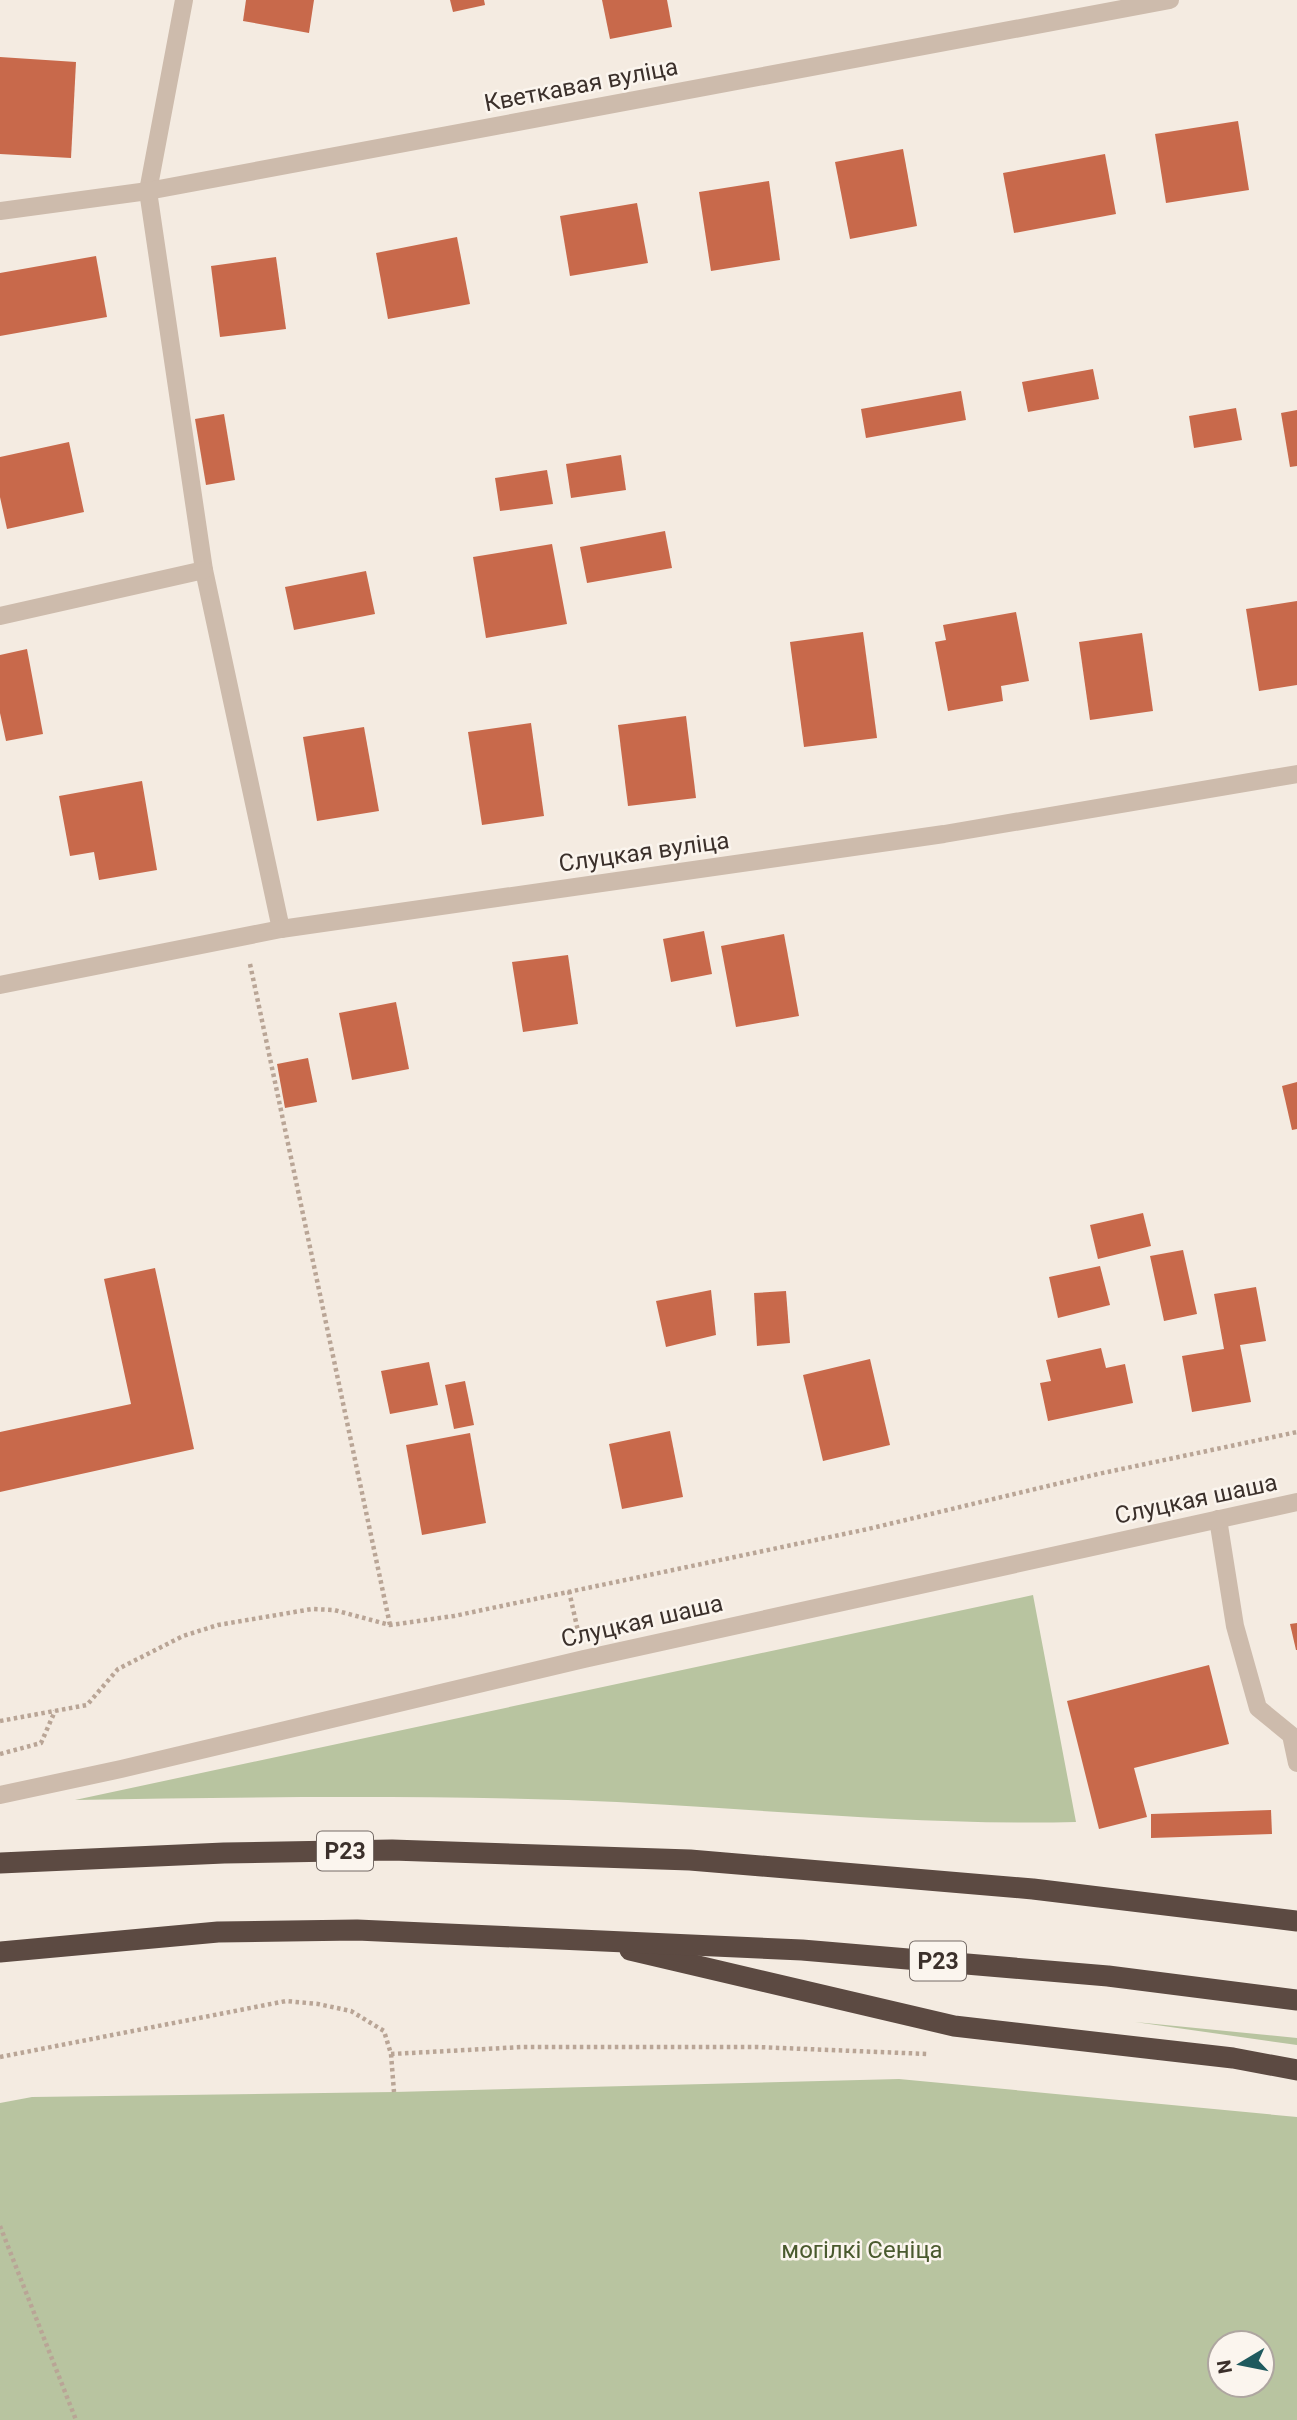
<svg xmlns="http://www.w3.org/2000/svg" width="1297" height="2420" viewBox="0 0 1297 2420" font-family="Roboto,sans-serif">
<rect width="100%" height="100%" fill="#f4ebe1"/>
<g fill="#b8c4a0" fill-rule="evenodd">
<path d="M 1033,1595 L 1076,1822 C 907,1826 737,1806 568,1800 C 404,1795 239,1797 75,1800 Z"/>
<polygon points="1135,2022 1297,2038 1297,2045"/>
<path d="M 899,2079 L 1297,2117 L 1297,2420 L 0,2420 L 0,2103 L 32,2097 L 394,2092 ZM 1220,2343 L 1262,2343 L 1262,2385 L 1220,2385 Z"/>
</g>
<g fill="#c8694b">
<polygon points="246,0 314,0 309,33 243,21"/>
<polygon points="450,0 484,0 485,5 453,12"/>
<polygon points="602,0 667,0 672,27 610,39"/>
<polygon points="0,57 76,62 71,158 0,154"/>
<polygon points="1238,121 1249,190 1166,203 1155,134"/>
<polygon points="903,149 917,226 850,239 835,162"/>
<polygon points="1105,154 1116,214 1014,233 1003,173"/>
<polygon points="769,181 780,260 711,271 699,192"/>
<polygon points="637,203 648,263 570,276 560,216"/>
<polygon points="457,237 470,304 388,319 376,253"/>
<polygon points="96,256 107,317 0,336 0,273"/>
<polygon points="276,257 286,329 220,337 211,266"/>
<polygon points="1093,369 1099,399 1028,412 1022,382"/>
<polygon points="961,391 966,420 866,438 861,409"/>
<polygon points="1236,408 1242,440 1194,448 1189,416"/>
<polygon points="1297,410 1297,466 1290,467 1281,413"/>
<polygon points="224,414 235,480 206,485 195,419"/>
<polygon points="69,442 84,512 7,529 0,497 0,457"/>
<polygon points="621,455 626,490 571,498 566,464"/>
<polygon points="547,470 553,504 500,511 495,478"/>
<polygon points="665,531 672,568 587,583 580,547"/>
<polygon points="552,544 567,624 486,638 473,557"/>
<polygon points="366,571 375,614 294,630 285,587"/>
<polygon points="1297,601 1297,685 1259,691 1246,609"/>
<polygon points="1016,612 1029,681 1001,686 1003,701 948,711 935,642 946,640 943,625"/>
<polygon points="863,632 877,738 804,747 790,642"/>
<polygon points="1142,633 1153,711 1090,720 1079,642"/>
<polygon points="27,649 43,734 6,741 0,713 0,655"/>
<polygon points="686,716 696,798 628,806 618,725"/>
<polygon points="531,723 544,816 482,825 468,732"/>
<polygon points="364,727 379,811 317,821 303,737"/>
<polygon points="142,781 157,870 99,880 94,852 70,856 59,796"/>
<polygon points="704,931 712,974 671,982 663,939"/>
<polygon points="784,934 799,1016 736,1027 721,946"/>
<polygon points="568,955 578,1024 523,1032 512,962"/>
<polygon points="396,1002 409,1069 352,1080 339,1013"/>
<polygon points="308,1058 317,1102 285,1108 277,1064"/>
<polygon points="1297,1082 1297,1129 1292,1130 1282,1086"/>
<polygon points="1143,1213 1151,1246 1098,1259 1090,1225"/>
<polygon points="1183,1250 1197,1314 1164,1321 1150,1256"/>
<polygon points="1100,1266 1110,1305 1058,1318 1049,1277"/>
<polygon points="155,1268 194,1449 0,1492 0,1432 131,1404 104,1279"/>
<polygon points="1256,1287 1266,1341 1240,1345 1251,1402 1192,1412 1182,1356 1224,1349 1214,1294"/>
<polygon points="711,1290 716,1335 666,1347 656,1301"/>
<polygon points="786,1291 790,1343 757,1346 754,1293"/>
<polygon points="1101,1348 1106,1368 1125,1364 1133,1403 1048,1421 1040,1383 1051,1381 1046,1360"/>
<polygon points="870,1359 890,1445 823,1461 803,1375"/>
<polygon points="429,1362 438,1405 390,1414 381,1371"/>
<polygon points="465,1381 474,1425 454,1429 445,1385"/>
<polygon points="670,1431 683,1497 622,1509 609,1444"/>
<polygon points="470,1433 486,1523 422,1535 406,1445"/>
<polygon points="1297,1623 1297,1650 1296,1650 1290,1624"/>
<polygon points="1209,1665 1229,1744 1134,1768 1147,1817 1099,1829 1067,1701"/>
<polygon points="1271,1810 1272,1834 1151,1838 1151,1814"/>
</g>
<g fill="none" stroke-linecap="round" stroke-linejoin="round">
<g stroke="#b9a596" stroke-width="4.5" stroke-dasharray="3.5 3.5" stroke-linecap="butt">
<polyline points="250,964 390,1625"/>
<polyline points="569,1591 578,1631"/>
<polyline points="0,1721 87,1705 118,1669 183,1636 218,1625 312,1609 334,1610 390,1625 454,1616 868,1529 1098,1474 1297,1432"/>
<polyline points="0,1754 41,1743 55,1711"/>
<polyline points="391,2054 522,2047 757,2047 928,2054"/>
<polyline points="0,2057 286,2001 318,2004 351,2011 384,2031 391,2054 394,2092"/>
<polyline points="0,2226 76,2420"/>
</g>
<g stroke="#cdbbac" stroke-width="18">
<polyline points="184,0 148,191 204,570 281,929"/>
<polyline points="0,211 148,191 1170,0"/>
<polyline points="0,616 204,570"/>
<polyline points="0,985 281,929 944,834 1297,774"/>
<polyline points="1218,1519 1235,1626 1258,1708 1291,1735 1297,1763"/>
<polyline points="0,1795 121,1769 584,1659 1297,1502"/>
</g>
<g stroke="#5c4a42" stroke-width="21">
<polyline points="0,1863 224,1853 392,1850 690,1860 1033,1889 1297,1921"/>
<polyline points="630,1950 954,2026 1233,2058 1297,2070"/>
<polyline points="0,1952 218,1932 357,1930 802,1950 1108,1976 1297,2000"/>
</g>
</g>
<g text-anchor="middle" stroke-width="5" stroke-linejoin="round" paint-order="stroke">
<g fill="#fbf5ee" stroke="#756b66" stroke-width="2">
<rect x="317" y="1831.5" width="56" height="39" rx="5"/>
<rect x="910" y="1941.5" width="56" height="39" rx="5"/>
</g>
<g font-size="23" font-weight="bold" fill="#3b302b">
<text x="345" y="1859">Р23</text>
<text x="938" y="1969">Р23</text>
</g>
<g font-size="24" fill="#3b302b" stroke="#fbf5ee">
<text transform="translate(581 85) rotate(-11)" y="8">Кветкавая вуліца</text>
<text transform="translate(644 852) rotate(-8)" y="8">Слуцкая вуліца</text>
<text transform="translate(1196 1499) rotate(-12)" y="8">Слуцкая шаша</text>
<text transform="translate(642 1621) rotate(-13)" y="8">Слуцкая шаша</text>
</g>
<g font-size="24" fill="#4a5a2e" stroke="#fbf5ee">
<text x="862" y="2258">могілкі Сеніца</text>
</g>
</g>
<g transform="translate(1241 2364) rotate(260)"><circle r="33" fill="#fbf5ee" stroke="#aea6a0" stroke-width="2"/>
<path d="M0-5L12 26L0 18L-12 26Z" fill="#1f5a5e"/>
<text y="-10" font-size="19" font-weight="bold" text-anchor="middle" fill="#3b302b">N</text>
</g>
</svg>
